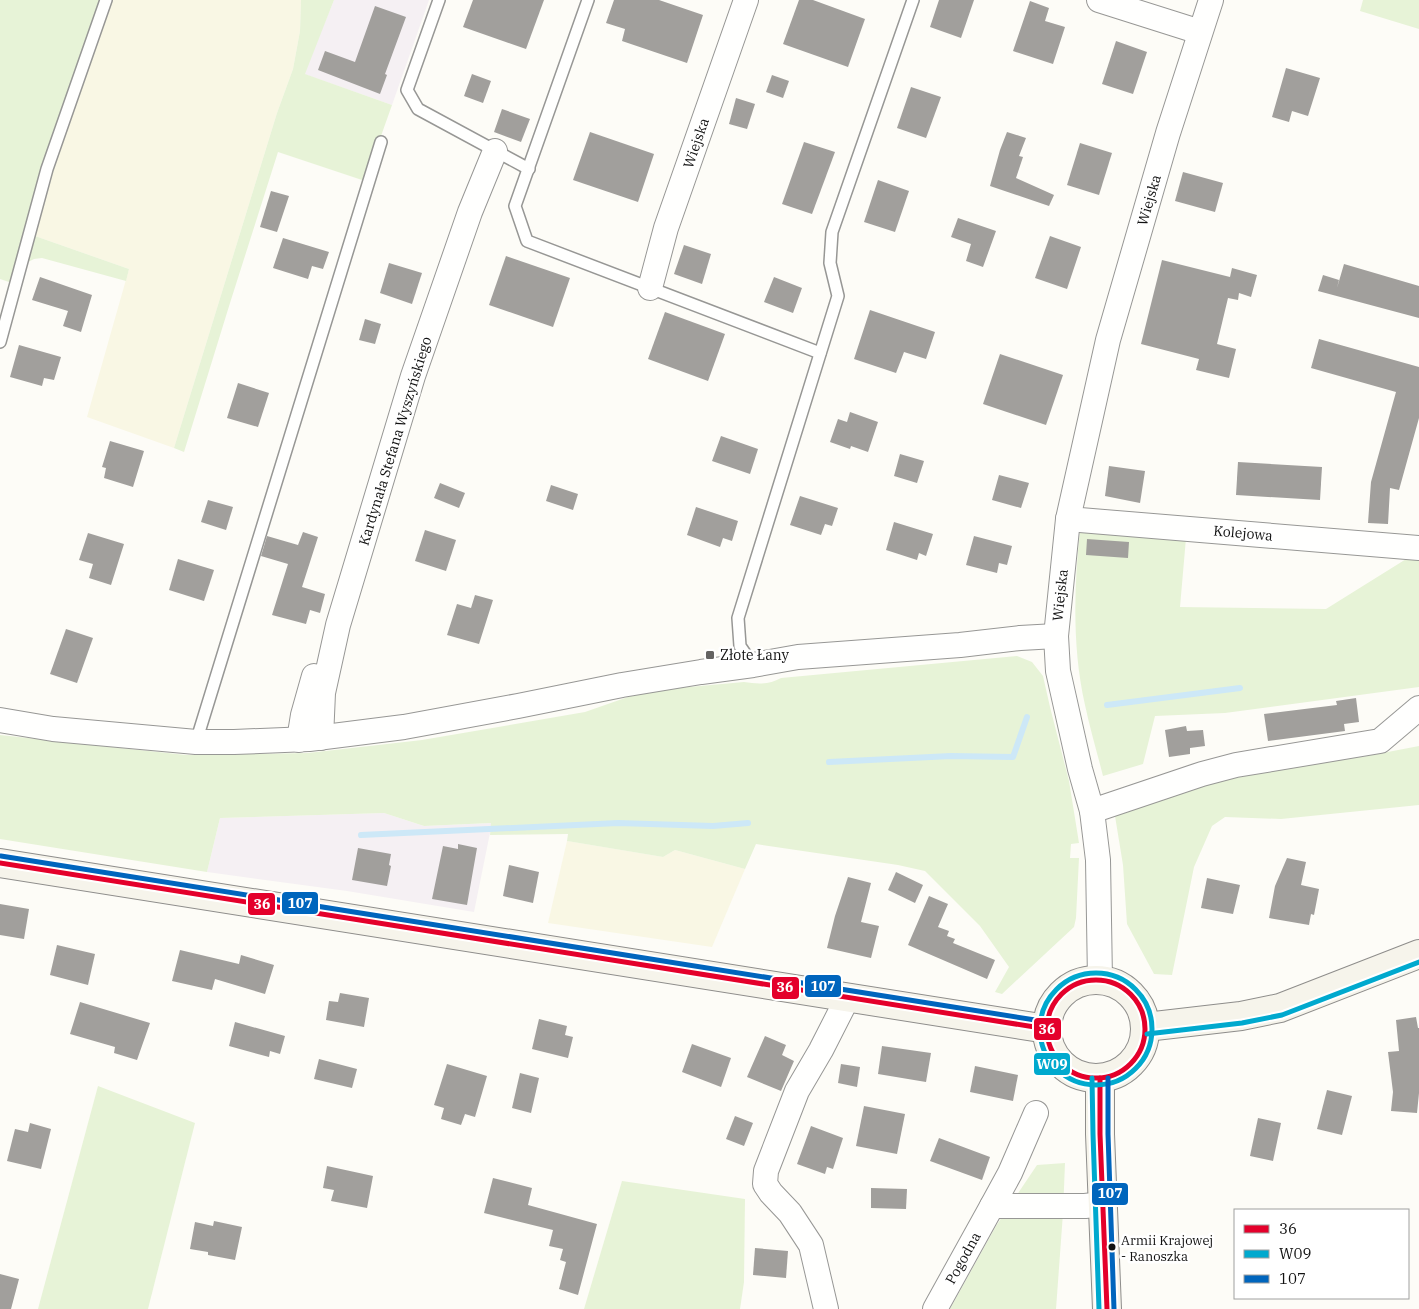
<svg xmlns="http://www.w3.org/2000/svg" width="1419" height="1309" viewBox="0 0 1419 1309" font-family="'IBM Plex Serif',serif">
<rect width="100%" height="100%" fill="#fdfcf7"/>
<g fill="#f5f0f3">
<polygon points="334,0 429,0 392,105 304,74"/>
<polygon points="384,813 424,826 492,823 474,912 347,891 207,872 220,818"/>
</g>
<g fill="#f9f7e4">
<polygon points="111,0 301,0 300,31 293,69 277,113 174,448 87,417 129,269 35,236 56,162"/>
<polygon points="567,841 663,857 675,850 745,869 712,947 548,923"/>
</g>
<g fill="#e7f3d7">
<polygon points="0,0 111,0 56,162 35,236 129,269 126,281 42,258 34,259 26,263 18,285 0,279"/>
<polygon points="301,0 334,0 305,74 392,105 365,181 278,152 230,303 184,452 174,448 277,113 293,69 300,31"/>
<polygon points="1363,0 1419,0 1419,29 1360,11"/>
<path d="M 1080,530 L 1186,538 L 1180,607 L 1326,609 L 1419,551 L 1419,687 L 1225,713 L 1155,716 L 1143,764 L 1103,776 C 1097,752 1090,729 1085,705 C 1072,648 1074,587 1080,530 Z"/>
<path d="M 1017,656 L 1032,662 L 1043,676 L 1050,707 L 1069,781 L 1079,843 L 1071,844 L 1070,858 L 1079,858 L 1076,918 L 1074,927 L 1002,994 L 995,992 L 1009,967 L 980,926 L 925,871 L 898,865 L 756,844 L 745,869 L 675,850 L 663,857 L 567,841 L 568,834 L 490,835 L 491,823 L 424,826 L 384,813 L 220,818 L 207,872 L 0,839 L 0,735 L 186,755 L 308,753 L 422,740 L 585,712 L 645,691 L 744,682 C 757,684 769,685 781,678 Z"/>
<polygon points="1419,746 1419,805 1281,819 1225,817 1212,826 1194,867 1172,975 1154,974 1127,924 1123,865 1115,816 1205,785 1266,771 1367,756"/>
<polygon points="98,1086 195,1123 148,1309 38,1309"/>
<polygon points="1065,1163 1063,1213 1056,1309 950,1309 996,1226 1037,1165"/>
<polygon points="622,1181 745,1199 744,1282 740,1309 584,1309"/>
</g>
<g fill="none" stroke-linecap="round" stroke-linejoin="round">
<g stroke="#cde8f7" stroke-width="6">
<polyline points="1107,705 1240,688"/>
<polyline points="829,762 951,756 1013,757 1027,717"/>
<polyline points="361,835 618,823 713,826 748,823"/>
</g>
</g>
<g fill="#a19f9c">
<polygon points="473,0 544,0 526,49 463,27"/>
<polygon points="614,0 659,0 703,15 687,63 622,41 625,29 606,23"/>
<polygon points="799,0 813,0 865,19 848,67 783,44"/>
<polygon points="939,0 974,0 961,38 930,27"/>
<polygon points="1030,1 1049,8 1045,21 1065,27 1053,64 1013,51"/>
<polygon points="375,6 406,17 385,74 387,75 380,94 318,70 325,51 355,62"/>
<polygon points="1116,41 1147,52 1133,94 1102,84"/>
<polygon points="1286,68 1320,78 1308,116 1292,111 1289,122 1272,117"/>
<polygon points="472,74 491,81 483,103 464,96"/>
<polygon points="772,75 789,81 783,98 766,92"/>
<polygon points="911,87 941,97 926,138 897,128"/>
<polygon points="736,98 755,104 747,129 729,124"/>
<polygon points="502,109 530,119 521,142 494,132"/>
<polygon points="590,132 654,154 638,202 573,180"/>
<polygon points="1007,132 1026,138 1019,156 1023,157 1016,178 1054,195 1049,206 990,186 1000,150"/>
<polygon points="804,142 835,152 812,214 782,204"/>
<polygon points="1080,143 1112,153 1099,195 1067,185"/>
<polygon points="1183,172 1223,183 1215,212 1175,201"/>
<polygon points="878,180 909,191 895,232 864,222"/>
<polygon points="271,191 289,196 277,232 260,227"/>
<polygon points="958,218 996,231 983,267 966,261 971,244 951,237"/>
<polygon points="1050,236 1081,247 1067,289 1035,278"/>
<polygon points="283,238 329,252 323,269 312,266 308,279 273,268"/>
<polygon points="684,245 711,254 702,284 674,274"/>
<polygon points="506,256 570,278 553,327 489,305"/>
<polygon points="1162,260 1230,277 1232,268 1257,275 1251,297 1239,293 1238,300 1228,298 1217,344 1236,349 1229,378 1196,370 1199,359 1141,344"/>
<polygon points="389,263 422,273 412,304 380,293"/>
<polygon points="1344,264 1419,286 1419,318 1318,291 1323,275 1339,280 1337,288"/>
<polygon points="40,277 92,295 81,332 63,326 68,311 32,300"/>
<polygon points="774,277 802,288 793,313 764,302"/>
<polygon points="870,310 935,332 926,359 904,352 896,373 854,359"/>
<polygon points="665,312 725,334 708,381 648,359"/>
<polygon points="365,319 381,324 375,344 359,340"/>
<polygon points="1319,339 1419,367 1419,418 1399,490 1390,488 1388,524 1368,523 1371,482 1396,392 1311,368"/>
<polygon points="19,345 61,357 54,380 44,378 42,386 10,377"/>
<polygon points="1000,354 1063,375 1046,425 983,404"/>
<polygon points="238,383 269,393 258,427 227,418"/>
<polygon points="850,412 878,422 868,452 851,446 850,449 830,442 838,419 847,422"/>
<polygon points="721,436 758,449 750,474 712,461"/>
<polygon points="110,441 144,451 133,487 104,478 106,468 102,467"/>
<polygon points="900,454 924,461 917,483 894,476"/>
<polygon points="1238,462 1322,467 1320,500 1236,495"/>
<polygon points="1109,466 1145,471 1140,503 1105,496"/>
<polygon points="999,475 1029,483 1021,508 992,500"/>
<polygon points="440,483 465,493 459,508 434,498"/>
<polygon points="551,485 578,494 573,510 546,501"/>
<polygon points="800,496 838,508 832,526 825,524 821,535 790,525"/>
<polygon points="208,500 233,507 226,530 201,522"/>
<polygon points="696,507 738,521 732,541 723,538 720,547 687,535"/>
<polygon points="894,522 933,534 926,556 919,553 917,560 886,550"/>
<polygon points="425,530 456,540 446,571 415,561"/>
<polygon points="303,532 318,537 302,587 325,594 320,613 310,610 306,624 272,615 288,564 261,556 267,536 298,545"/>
<polygon points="88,533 124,544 111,585 89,578 93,564 79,560"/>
<polygon points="974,536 1012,546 1007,565 999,563 997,573 966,565"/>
<polygon points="1087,539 1129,542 1128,558 1086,555"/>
<polygon points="178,559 214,570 204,601 169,590"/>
<polygon points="475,595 493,600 479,644 447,635 457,604 471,608"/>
<polygon points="66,629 93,638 77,683 50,674"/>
<polygon points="1356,698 1359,722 1344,724 1345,731 1268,741 1264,714 1337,705 1336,701"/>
<polygon points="1186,726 1187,731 1203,730 1205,746 1190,748 1190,754 1169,757 1165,730"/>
<polygon points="458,844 477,848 467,905 432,899 443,846 458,849"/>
<polygon points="358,848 391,854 389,865 391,866 387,886 352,880"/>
<polygon points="1287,858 1306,862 1301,885 1319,889 1314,915 1311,914 1309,925 1269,918 1275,886"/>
<polygon points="509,865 539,872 533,903 503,896"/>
<polygon points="896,872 923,885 915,903 888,890"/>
<polygon points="848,877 871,883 861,922 879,926 871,958 827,948 835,916"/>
<polygon points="1207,878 1240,885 1233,914 1201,908"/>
<polygon points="929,896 948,904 938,927 949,931 947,936 955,939 953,943 995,960 987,979 908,945"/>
<polygon points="0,904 29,909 24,939 0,935"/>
<polygon points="57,945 95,954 88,985 50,975"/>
<polygon points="180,950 239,964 241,955 274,965 265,994 215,979 212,990 172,981"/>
<polygon points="340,993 369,998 364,1027 326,1020 329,1001 338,1002"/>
<polygon points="80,1002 150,1023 137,1060 114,1053 115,1047 70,1034"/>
<polygon points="1416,1017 1418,1028 1419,1028 1419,1093 1417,1113 1391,1111 1393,1092 1388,1052 1399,1051 1396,1020"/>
<polygon points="539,1019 567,1026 565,1035 573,1037 568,1058 532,1049"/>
<polygon points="235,1022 285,1036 280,1054 270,1051 269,1057 229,1046"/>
<polygon points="765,1036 786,1045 782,1055 794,1061 781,1091 747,1077"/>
<polygon points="692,1044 731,1058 721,1087 682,1072"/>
<polygon points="882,1046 931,1053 926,1082 878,1074"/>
<polygon points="319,1059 357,1069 352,1088 314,1079"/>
<polygon points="447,1064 487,1076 475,1117 465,1114 461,1125 441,1119 444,1108 434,1105"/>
<polygon points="841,1064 860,1067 857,1087 838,1083"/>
<polygon points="975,1066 1018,1075 1013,1101 970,1092"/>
<polygon points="520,1073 539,1078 531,1113 512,1108"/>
<polygon points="1327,1090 1352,1096 1342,1135 1317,1129"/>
<polygon points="864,1106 905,1114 897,1154 856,1146"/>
<polygon points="735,1116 753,1123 744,1146 726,1139"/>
<polygon points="1258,1118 1281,1123 1273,1161 1250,1156"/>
<polygon points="30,1123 51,1129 41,1169 7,1161 15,1129 28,1132"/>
<polygon points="811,1126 843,1138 833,1169 827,1167 825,1174 797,1164"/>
<polygon points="939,1138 990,1157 982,1180 930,1161"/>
<polygon points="327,1166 373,1176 367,1208 331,1201 334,1190 323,1188"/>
<polygon points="493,1178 532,1188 528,1205 597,1224 578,1295 559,1289 566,1262 560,1260 563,1249 549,1246 553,1230 484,1213"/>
<polygon points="871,1188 907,1189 906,1209 871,1208"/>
<polygon points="214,1221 242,1227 235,1260 208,1255 208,1252 190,1249 195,1222 213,1226"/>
<polygon points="755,1248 788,1251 786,1278 753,1275"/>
<polygon points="0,1274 19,1279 11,1309 0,1309"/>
</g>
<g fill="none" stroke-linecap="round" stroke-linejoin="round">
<defs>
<g id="lane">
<polyline points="439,0 407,90 418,109 529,169"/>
<polyline points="588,0 515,206 527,241 820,353"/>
<polyline points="0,342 47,169 106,0"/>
<polyline points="753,665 740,646 738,618 838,296 830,263 832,232 913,0"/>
<polyline points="196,742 381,142"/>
</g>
<g id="street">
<polyline points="1099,0 1200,32"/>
<polyline points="650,288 666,228 746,0"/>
<polyline points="1068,519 1419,548"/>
<polyline points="0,720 53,729 196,742 234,742 309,739 404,727 518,706 622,685 701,672 753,665 798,657 960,645 1020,638 1056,636"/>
<polyline points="321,738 323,693 338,625 413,376 470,212 495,151"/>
<polyline points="299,740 303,715 314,676"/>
<polyline points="1092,811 1080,769 1058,671 1056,636 1068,519 1108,340 1168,133 1211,0"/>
<polyline points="1100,980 1098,860 1092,811 1202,774 1236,765 1380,741 1419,708"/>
<polyline points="992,1206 1010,1173 1036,1113"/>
<polyline points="826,1309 811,1245 790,1213 771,1193 765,1184 766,1171 797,1091 821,1050 848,997"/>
<polyline points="935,1309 992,1206 1085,1206 1102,1204"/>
</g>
<g id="secondary">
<polyline points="0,863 1047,1029"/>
<circle cx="1096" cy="1029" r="49"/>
<polyline points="1146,1027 1241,1016 1280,1008 1419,954"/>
<polyline points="1100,1078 1100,1134 1107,1309"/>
</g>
</defs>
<use href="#lane" stroke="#979795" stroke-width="14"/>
<use href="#street" stroke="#979795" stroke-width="26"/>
<use href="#secondary" stroke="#8e8d8b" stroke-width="30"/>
<use href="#lane" stroke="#fffffe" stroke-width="11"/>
<use href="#street" stroke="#fffffe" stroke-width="24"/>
<use href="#secondary" stroke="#f6f4eb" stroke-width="28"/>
<defs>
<g id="bus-1">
<polyline points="0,863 1047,1029"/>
<circle cx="1096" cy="1029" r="49"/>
<polyline points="1100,1078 1100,1134 1107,1309"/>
</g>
<g id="bus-2">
<circle cx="1096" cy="1029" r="56"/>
<polyline points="1147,1034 1242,1023 1282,1015 1419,962"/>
<polyline points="1092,1078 1093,1134 1099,1309"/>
</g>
<g id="bus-3">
<polyline points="1,856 1048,1022"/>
<polyline points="1108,1078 1108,1134 1114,1309"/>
</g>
</defs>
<use href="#bus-1" stroke="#fff" stroke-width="9"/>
<use href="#bus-2" stroke="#fff" stroke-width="9"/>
<use href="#bus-3" stroke="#fff" stroke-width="9"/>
<use href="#bus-1" stroke="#e4002b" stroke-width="5"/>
<use href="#bus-2" stroke="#00a9ce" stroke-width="5"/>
<use href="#bus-3" stroke="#0065bd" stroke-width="5"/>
</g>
<rect fill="#646362" stroke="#fff" stroke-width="2" x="705" y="650" width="10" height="10" rx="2.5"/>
<circle fill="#111" stroke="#fff" stroke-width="2" cx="1112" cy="1247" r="4.5"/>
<g text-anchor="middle" stroke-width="5" stroke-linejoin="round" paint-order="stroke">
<g font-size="13" fill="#111" stroke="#fff" text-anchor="start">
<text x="1121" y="1245">Armii Krajowej<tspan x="1121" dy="16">- Ranoszka</tspan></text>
</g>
<g font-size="14" fill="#111" stroke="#fff">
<text transform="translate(696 143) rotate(-71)" y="5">Wiejska</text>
<text transform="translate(1149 200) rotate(-74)" y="5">Wiejska</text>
<text transform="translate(395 441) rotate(-73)" y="5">Kardynała Stefana Wyszyńskiego</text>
<text transform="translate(1243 533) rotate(5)" y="5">Kolejowa</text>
<text transform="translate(1060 595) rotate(-84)" y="5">Wiejska</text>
<text transform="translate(963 1258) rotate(-61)" y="5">Pogodna</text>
</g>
<g font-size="14" fill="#111" stroke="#fff" text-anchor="start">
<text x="720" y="660">Złote Łany</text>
</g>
</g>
<g stroke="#fff" stroke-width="2">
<rect x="281" y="891" width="38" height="24" rx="5" fill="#0065bd"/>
<rect x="247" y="892" width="29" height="24" rx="5" fill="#e4002b"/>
<rect x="804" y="974" width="38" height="24" rx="5" fill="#0065bd"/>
<rect x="771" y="976" width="29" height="24" rx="5" fill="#e4002b"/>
<rect x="1033" y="1017" width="29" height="24" rx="5" fill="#e4002b"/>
<rect x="1033" y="1052" width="38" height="24" rx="5" fill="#00a9ce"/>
<rect x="1091" y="1182" width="38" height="24" rx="5" fill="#0065bd"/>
</g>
<g font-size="14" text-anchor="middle" font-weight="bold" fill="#fff">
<text x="300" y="908">107</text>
<text x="262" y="909">36</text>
<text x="823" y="991">107</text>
<text x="785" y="992">36</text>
<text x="1047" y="1034">36</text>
<text x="1052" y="1069">W09</text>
<text x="1110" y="1198">107</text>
</g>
<rect x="1234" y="1209" width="175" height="90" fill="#ffffff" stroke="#a0a0a0"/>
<rect x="1244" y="1225" width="25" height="8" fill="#e4002b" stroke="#a0a0a0"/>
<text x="1279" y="1234" font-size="15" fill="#111111">36</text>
<rect x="1244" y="1250" width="25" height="8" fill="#00a9ce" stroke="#a0a0a0"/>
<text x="1279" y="1259" font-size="15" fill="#111111">W09</text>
<rect x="1244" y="1275" width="25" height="8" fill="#0065bd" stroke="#a0a0a0"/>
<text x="1279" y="1284" font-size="15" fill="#111111">107</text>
</svg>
